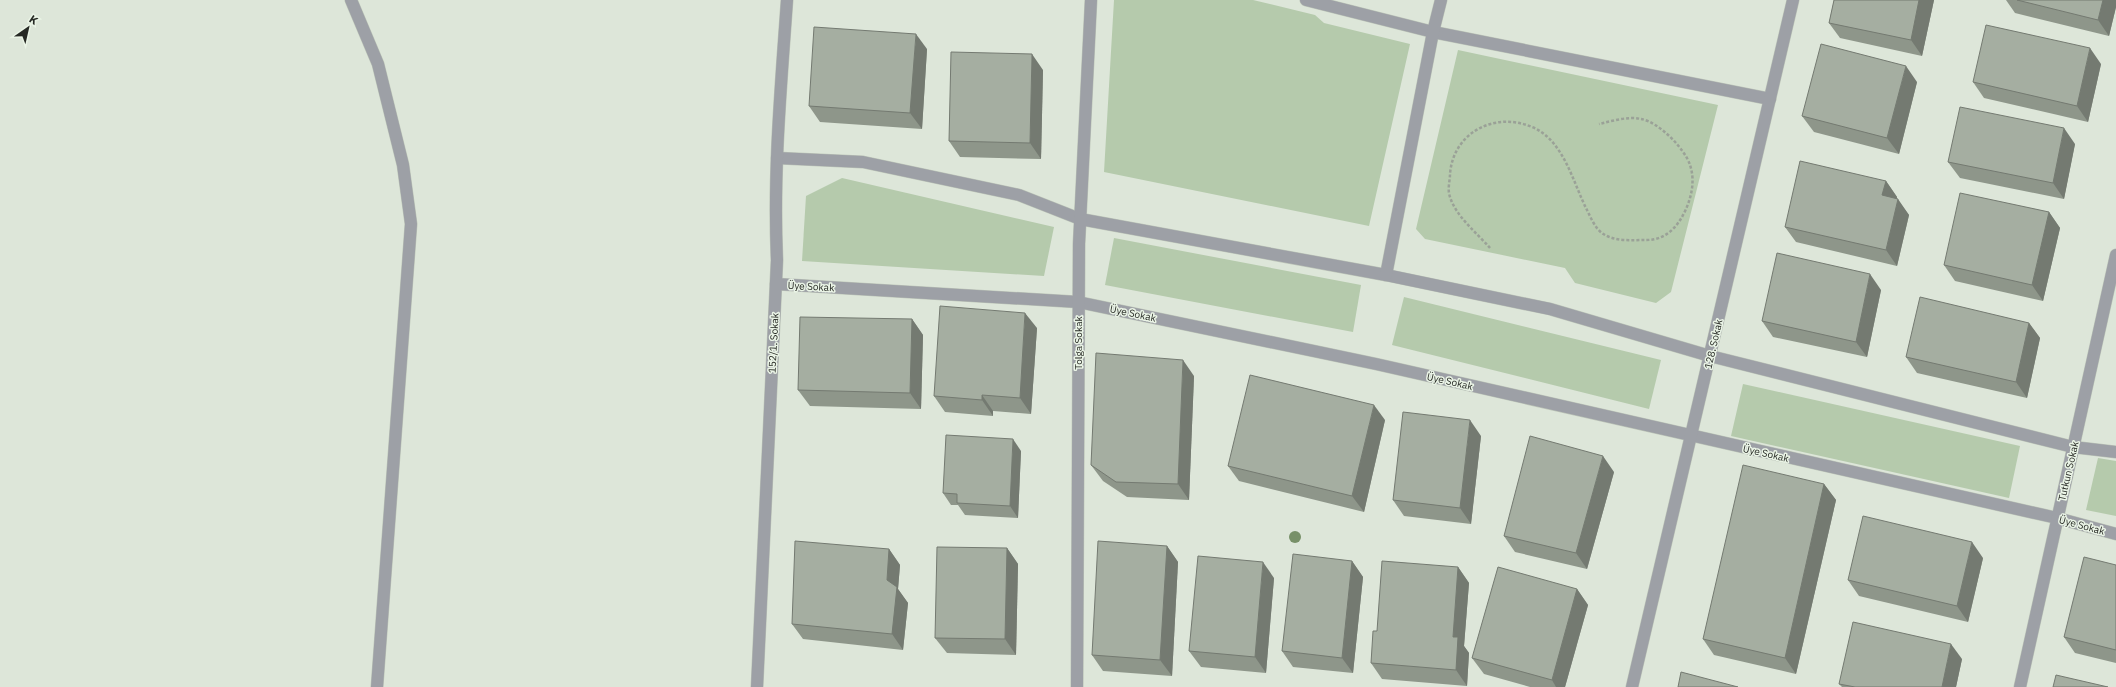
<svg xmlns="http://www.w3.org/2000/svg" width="2116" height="687" viewBox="0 0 2116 687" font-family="'IBM Plex Sans',sans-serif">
<rect width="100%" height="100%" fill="#dde6d9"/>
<g fill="#b5caac">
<polygon points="1114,0 1253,0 1315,15 1324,23 1410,44 1369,226 1104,172"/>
<polygon points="1458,50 1718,105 1671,292 1656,303 1575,283 1565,268 1425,239 1416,229"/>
<polygon points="842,178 1054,227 1044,276 802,261 806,196"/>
<polygon points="1114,238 1361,285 1353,332 1105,285"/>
<polygon points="1404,297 1661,360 1649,409 1392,345"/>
<polygon points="1743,384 2020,446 2009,498 1731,436"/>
<polygon points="2098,458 2116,461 2116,516 2086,510"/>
</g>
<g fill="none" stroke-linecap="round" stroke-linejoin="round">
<defs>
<g id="minor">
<polyline points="351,0 378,64 403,165 411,224 377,687"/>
<polyline points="1306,0 1433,32 1770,99"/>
<polyline points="777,158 863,162 1019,195 1080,219 1386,275 1550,309 1710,356 2073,447 2116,452"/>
<polyline points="1386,275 1433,32 1441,0"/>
<polyline points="776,284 1078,302 1376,364 2057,518 2116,534"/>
<path d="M 757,687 L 777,260 C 773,173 781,86 787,0"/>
<polyline points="1077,687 1079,244 1091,0"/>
<polyline points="1632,687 1793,0"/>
<polyline points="2020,687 2116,255"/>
</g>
</defs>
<use href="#minor" stroke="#bcc4b8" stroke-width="13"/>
<path stroke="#9aa197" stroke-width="2.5" stroke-dasharray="3 2" stroke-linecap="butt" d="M 1490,248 C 1476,232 1453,214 1449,193 C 1448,187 1450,180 1450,174 C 1453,133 1494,111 1532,127 C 1564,140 1573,183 1587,210 C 1591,218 1595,228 1602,233 C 1614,242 1632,240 1646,240 C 1666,240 1678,227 1686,209 C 1692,195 1695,180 1690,165 C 1685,149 1659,122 1641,119 C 1628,116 1612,121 1599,124"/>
<use href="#minor" stroke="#9da0a6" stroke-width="12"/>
</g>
<circle fill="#779068" cx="1295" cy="537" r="6"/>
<g fill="#8e968a">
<polygon points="1834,0 1934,0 1922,56 1840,38 1829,23"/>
<polygon points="2006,0 2116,0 2116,7 2109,36 2015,13"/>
<polygon points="927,49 922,129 820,122 809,106"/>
<polygon points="2101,64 2088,122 1984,98 1973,82"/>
<polygon points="1043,70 1041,159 960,157 949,141"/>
<polygon points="1917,82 1899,154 1814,132 1802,116"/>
<polygon points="2075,144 2064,199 1960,178 1948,162"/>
<polygon points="1886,181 1897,197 1897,199 1909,215 1897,266 1796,242 1785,227"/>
<polygon points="2049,212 2060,228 2043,301 1955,281 1944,265"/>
<polygon points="1881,290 1867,357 1773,337 1762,321"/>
<polygon points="912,319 923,335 921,409 810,406 798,390"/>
<polygon points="2029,323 2040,338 2027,398 1917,373 1906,357"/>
<polygon points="1037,328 1031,414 993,411 993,416 945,412 934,396"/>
<polygon points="1194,376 1189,500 1127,497 1103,481 1091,465"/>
<polygon points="1385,420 1364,512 1239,481 1228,466"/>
<polygon points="1481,436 1471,524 1404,516 1393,500"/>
<polygon points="1021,451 1018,518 965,515 958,505 951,505 943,493"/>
<polygon points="1614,472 1587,569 1515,552 1504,536"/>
<polygon points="1824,484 1836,500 1796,674 1714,655 1703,639"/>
<polygon points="1167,546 1178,562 1172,676 1103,671 1092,655"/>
<polygon points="1007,548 1018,564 1016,655 947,653 935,638"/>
<polygon points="889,549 900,565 898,589 908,603 903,650 803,639 792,624"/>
<polygon points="1983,558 1968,622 1859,596 1848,580"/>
<polygon points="1352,561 1363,577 1353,673 1293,667 1282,651"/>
<polygon points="2116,565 2116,663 2075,653 2064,637"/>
<polygon points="1458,567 1469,583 1464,646 1469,653 1467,686 1382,679 1371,663 1377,631"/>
<polygon points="1274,578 1266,673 1201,667 1189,651"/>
<polygon points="1577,589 1588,605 1565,687 1530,687 1484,674 1472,658"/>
<polygon points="1962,659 1956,687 1842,687 1839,684"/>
</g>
<g fill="#747a71">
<polygon points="1919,0 1934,0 1922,56 1911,40"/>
<polygon points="2103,0 2116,0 2116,7 2109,36 2098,20"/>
<polygon points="916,34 927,49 922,129 910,113"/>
<polygon points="2090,48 2101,64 2088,122 2077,106"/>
<polygon points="1032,54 1043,70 1041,159 1030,143"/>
<polygon points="1906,66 1917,82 1899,154 1887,138"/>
<polygon points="2064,128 2075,144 2064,199 2053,183"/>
<polygon points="1886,181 1897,197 1894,211 1882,195"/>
<polygon points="1898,199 1909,215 1897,266 1886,250"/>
<polygon points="2049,212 2060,228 2043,301 2032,285"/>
<polygon points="1870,274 1881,290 1867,357 1856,342"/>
<polygon points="1025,313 1037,328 1031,414 1020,398"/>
<polygon points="912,319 923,335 921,409 910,393"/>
<polygon points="2029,323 2040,338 2027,398 2016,382"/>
<polygon points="1183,360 1194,376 1189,500 1178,484"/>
<polygon points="982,395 993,411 993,416 982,400"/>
<polygon points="1374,405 1385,420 1364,512 1352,496"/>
<polygon points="1470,420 1481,436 1471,524 1460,508"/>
<polygon points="1013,439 1021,451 1018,518 1010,506"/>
<polygon points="1603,456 1614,472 1587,569 1576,553"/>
<polygon points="1824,484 1836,500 1796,674 1785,658"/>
<polygon points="1972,542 1983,558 1968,622 1957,606"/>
<polygon points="1167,546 1178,562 1172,676 1160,660"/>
<polygon points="1007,548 1018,564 1016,655 1005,639"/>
<polygon points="889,549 900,565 898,589 908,603 903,650 892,634 887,580"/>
<polygon points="1352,561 1363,577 1353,673 1342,658"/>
<polygon points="1263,562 1274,578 1266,673 1255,657"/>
<polygon points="1458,567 1469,583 1464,646 1469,653 1467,686 1456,670 1453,637"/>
<polygon points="1577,589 1588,605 1565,687 1556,687 1552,680"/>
<polygon points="1951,644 1962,659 1956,687 1942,687"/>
</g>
<g fill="#a5aea1" stroke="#747a71">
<polygon points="1834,0 1919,0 1911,40 1829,23"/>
<polygon points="2017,0 2103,0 2098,20"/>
<polygon points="1986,25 2090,48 2077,106 1973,82"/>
<polygon points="814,27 916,34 910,113 809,106"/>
<polygon points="1821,44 1906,66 1887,138 1802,116"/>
<polygon points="951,52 1032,54 1030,143 949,141"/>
<polygon points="1960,107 2064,128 2053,183 1948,162"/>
<polygon points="1800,161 1886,181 1882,195 1898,199 1886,250 1785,227"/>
<polygon points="1960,193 2049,212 2032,285 1944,265"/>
<polygon points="1777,253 1870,274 1856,342 1762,321"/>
<polygon points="1920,297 2029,323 2016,382 1906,357"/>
<polygon points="940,306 1025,313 1020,398 982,395 982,400 934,396"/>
<polygon points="800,317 912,319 910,393 798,390"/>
<polygon points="1096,353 1183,360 1178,484 1116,482 1091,465"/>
<polygon points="1250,375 1374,405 1352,496 1228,466"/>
<polygon points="1403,412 1470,420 1460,508 1393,500"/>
<polygon points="946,435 1013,439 1010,506 957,503 957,494 943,493"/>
<polygon points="1530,436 1603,456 1576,553 1504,536"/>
<polygon points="1743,465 1824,484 1785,658 1703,639"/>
<polygon points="1863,516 1972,542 1957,606 1848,580"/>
<polygon points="795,541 889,549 887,580 897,587 892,634 792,624"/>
<polygon points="1098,541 1167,546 1160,660 1092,655"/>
<polygon points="937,547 1007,548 1005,639 935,638"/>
<polygon points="1293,554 1352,561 1342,658 1282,651"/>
<polygon points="1198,556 1263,562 1255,657 1189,651"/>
<polygon points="2084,557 2116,565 2116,650 2064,637"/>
<polygon points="1382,561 1458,567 1453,637 1458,637 1456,670 1371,663 1373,631 1377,631"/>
<polygon points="1498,567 1577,589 1552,680 1472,658"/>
<polygon points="1853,622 1951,644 1942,687 1855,687 1839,684"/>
<polygon points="1681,672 1738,687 1678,687"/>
<polygon points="2056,675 2108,687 2053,687"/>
</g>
<g text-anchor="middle" stroke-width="3" stroke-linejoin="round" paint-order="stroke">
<g font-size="10" fill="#262924" stroke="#eaf4e6">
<text transform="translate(811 286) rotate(3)" y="4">Üye Sokak</text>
<text transform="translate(1133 313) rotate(12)" y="4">Üye Sokak</text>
<text transform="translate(773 343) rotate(-87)" y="4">152/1. Sokak</text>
<text transform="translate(1078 343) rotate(-90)" y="4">Tolga Sokak</text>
<text transform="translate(1713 344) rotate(-77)" y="4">128. Sokak</text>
<text transform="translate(1450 381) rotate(13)" y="4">Üye Sokak</text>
<text transform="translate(1766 453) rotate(13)" y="4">Üye Sokak</text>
<text transform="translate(2068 471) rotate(-77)" y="4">Tutkun Sokak</text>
<text transform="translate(2082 525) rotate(15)" y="4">Üye Sokak</text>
</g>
</g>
<g transform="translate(28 28) rotate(34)" stroke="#eaf4e6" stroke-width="3" paint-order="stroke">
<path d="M0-3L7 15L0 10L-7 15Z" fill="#262924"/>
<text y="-6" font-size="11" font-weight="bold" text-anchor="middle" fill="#262924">K</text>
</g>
</svg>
